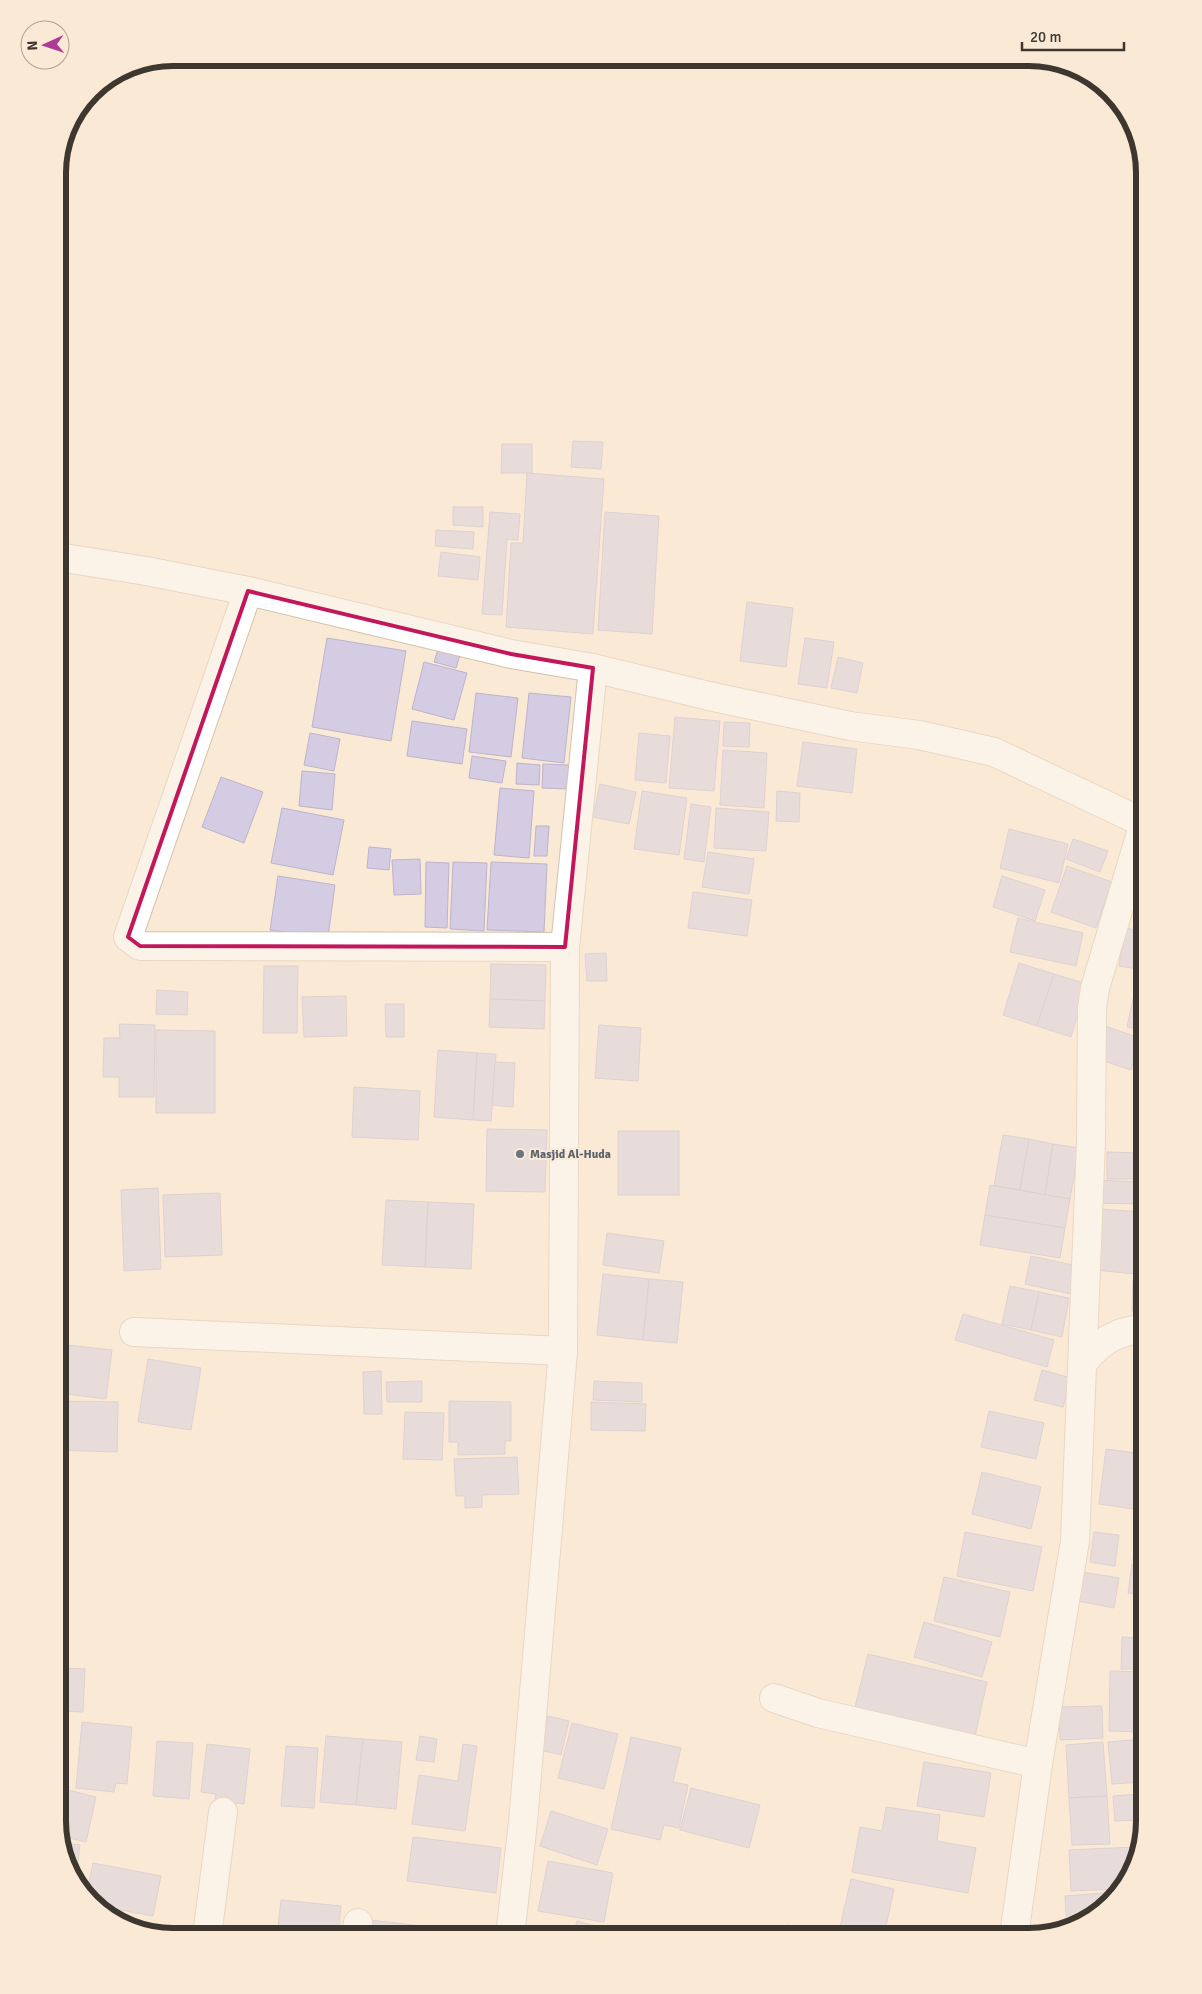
<svg xmlns="http://www.w3.org/2000/svg" width="1202" height="1994" viewBox="0 0 1202 1994" font-family="Signika,sans-serif">
<rect width="100%" height="100%" fill="#fae9d5"/>
<g fill="#d3cce3" stroke="#bcb4cb">
<polygon points="573,441 603,442 601,469 571,467"/>
<polygon points="502,444 532,444 532,473 501,473"/>
<polygon points="527,473 604,479 593,634 506,627 511,543 523,543"/>
<polygon points="453,507 483,507 483,527 453,525"/>
<polygon points="490,512 520,514 518,540 507,539 502,615 482,614"/>
<polygon points="605,512 659,516 652,634 598,630"/>
<polygon points="436,530 474,532 473,549 435,546"/>
<polygon points="441,552 480,557 478,580 438,576"/>
<polygon points="747,602 793,608 786,667 740,661"/>
<polygon points="327,638 406,651 391,741 312,727"/>
<polygon points="805,638 834,642 827,688 798,684"/>
<polygon points="439,646 461,652 456,668 434,662"/>
<polygon points="838,657 863,663 857,693 831,688"/>
<polygon points="424,662 467,673 454,720 412,709"/>
<polygon points="476,693 518,698 511,757 469,752"/>
<polygon points="529,693 571,697 564,763 522,758"/>
<polygon points="675,717 720,721 714,791 669,788"/>
<polygon points="412,721 467,729 462,764 407,756"/>
<polygon points="724,722 750,723 749,747 723,746"/>
<polygon points="310,733 340,739 334,771 304,765"/>
<polygon points="639,733 670,736 666,783 635,780"/>
<polygon points="803,742 857,749 852,793 797,786"/>
<polygon points="723,750 767,753 764,808 720,805"/>
<polygon points="472,756 506,761 502,783 469,778"/>
<polygon points="517,763 540,765 539,785 516,784"/>
<polygon points="543,764 569,765 568,789 542,788"/>
<polygon points="302,771 335,774 332,810 299,806"/>
<polygon points="221,777 263,792 244,843 202,827"/>
<polygon points="600,784 636,792 629,824 593,817"/>
<polygon points="500,788 534,791 529,858 494,855"/>
<polygon points="642,791 687,798 679,855 634,849"/>
<polygon points="777,791 800,793 799,822 776,821"/>
<polygon points="691,804 711,807 704,862 684,859"/>
<polygon points="282,808 344,820 333,875 271,863"/>
<polygon points="716,808 769,812 766,851 714,848"/>
<polygon points="536,826 549,826 547,856 534,856"/>
<polygon points="1009,829 1068,844 1059,883 1000,868"/>
<polygon points="1073,839 1108,851 1100,872 1066,859"/>
<polygon points="369,847 391,849 389,870 367,868"/>
<polygon points="708,852 754,859 749,894 702,887"/>
<polygon points="420,859 421,894 394,895 392,860"/>
<polygon points="426,862 449,863 447,928 425,927"/>
<polygon points="453,862 487,863 484,931 450,929"/>
<polygon points="491,862 547,864 544,932 487,930"/>
<polygon points="1067,866 1112,882 1096,928 1051,912"/>
<polygon points="278,876 335,885 328,937 270,930"/>
<polygon points="1002,876 1045,890 1035,921 993,907"/>
<polygon points="693,892 752,900 747,936 688,928"/>
<polygon points="1018,918 1083,933 1076,966 1010,952"/>
<polygon points="1126,928 1144,932 1144,970 1119,966"/>
<polygon points="606,953 607,981 587,981 585,954"/>
<polygon points="1019,963 1054,974 1037,1026 1003,1015"/>
<polygon points="491,964 546,965 545,1001 490,999"/>
<polygon points="264,966 298,966 297,1033 263,1033"/>
<polygon points="1139,971 1144,972 1144,1031 1127,1027"/>
<polygon points="1054,974 1087,984 1071,1037 1037,1026"/>
<polygon points="157,990 188,992 187,1015 156,1014"/>
<polygon points="346,996 347,1036 304,1037 302,997"/>
<polygon points="490,999 545,1001 544,1029 489,1027"/>
<polygon points="385,1004 404,1004 404,1037 386,1037"/>
<polygon points="119,1024 155,1025 154,1097 119,1097 119,1077 103,1077 104,1038 120,1038"/>
<polygon points="599,1025 641,1028 638,1081 595,1078"/>
<polygon points="1105,1026 1140,1038 1131,1070 1095,1058"/>
<polygon points="156,1030 215,1031 215,1113 156,1113"/>
<polygon points="438,1050 477,1053 473,1120 434,1117"/>
<polygon points="477,1053 496,1054 491,1121 473,1120"/>
<polygon points="495,1062 515,1063 513,1107 492,1105"/>
<polygon points="354,1087 420,1091 418,1140 352,1137"/>
<polygon points="487,1129 547,1130 545,1192 486,1191"/>
<rect x="618" y="1131" width="61" height="64"/>
<polygon points="1003,1135 1029,1139 1020,1190 994,1186"/>
<polygon points="1029,1139 1053,1144 1045,1195 1020,1190"/>
<polygon points="1053,1144 1079,1148 1070,1199 1045,1195"/>
<polygon points="1107,1152 1144,1153 1144,1179 1107,1179"/>
<polygon points="1094,1180 1144,1182 1144,1204 1094,1203"/>
<polygon points="990,1185 1070,1199 1065,1228 985,1215"/>
<polygon points="158,1188 161,1269 124,1271 121,1190"/>
<polygon points="220,1193 222,1255 165,1257 163,1195"/>
<polygon points="386,1200 428,1202 425,1267 382,1265"/>
<polygon points="428,1202 474,1204 471,1269 425,1267"/>
<polygon points="1100,1209 1142,1212 1136,1274 1094,1270"/>
<polygon points="985,1215 1065,1228 1060,1258 980,1245"/>
<polygon points="607,1233 664,1241 659,1273 603,1265"/>
<polygon points="1031,1256 1077,1266 1071,1294 1025,1284"/>
<polygon points="603,1274 649,1279 643,1340 597,1335"/>
<polygon points="649,1279 683,1282 677,1343 643,1340"/>
<polygon points="1133,1280 1144,1280 1144,1311 1132,1311"/>
<polygon points="1010,1286 1039,1292 1031,1330 1002,1324"/>
<polygon points="1039,1292 1069,1298 1062,1337 1031,1330"/>
<polygon points="963,1314 1054,1340 1047,1367 955,1340"/>
<polygon points="58,1344 112,1350 106,1399 58,1393"/>
<polygon points="148,1359 201,1368 191,1430 138,1422"/>
<polygon points="1042,1370 1071,1378 1063,1407 1034,1400"/>
<polygon points="381,1371 382,1414 364,1414 363,1372"/>
<polygon points="422,1381 422,1402 387,1402 386,1382"/>
<polygon points="594,1381 642,1383 642,1402 593,1400"/>
<polygon points="58,1401 118,1402 117,1452 58,1450"/>
<polygon points="449,1401 511,1402 511,1441 505,1441 505,1454 458,1455 458,1442 449,1442"/>
<polygon points="591,1402 646,1404 645,1431 591,1430"/>
<polygon points="989,1411 1044,1423 1036,1459 981,1447"/>
<polygon points="405,1412 444,1413 442,1460 403,1459"/>
<polygon points="1106,1449 1144,1454 1144,1562 1133,1560 1140,1510 1099,1504"/>
<polygon points="517,1457 519,1494 482,1495 482,1507 465,1508 465,1496 456,1496 454,1459"/>
<polygon points="982,1472 1041,1487 1031,1529 972,1514"/>
<polygon points="965,1532 1042,1547 1033,1591 957,1576"/>
<polygon points="1094,1532 1119,1535 1115,1566 1090,1562"/>
<polygon points="1132,1564 1144,1565 1144,1595 1128,1593"/>
<polygon points="1082,1572 1119,1578 1114,1608 1078,1601"/>
<polygon points="944,1577 1010,1592 1000,1637 934,1621"/>
<polygon points="924,1622 992,1642 982,1677 914,1657"/>
<polygon points="1122,1637 1144,1638 1144,1669 1121,1669"/>
<polygon points="868,1654 987,1682 975,1736 855,1707"/>
<polygon points="58,1668 85,1669 83,1712 58,1711"/>
<polygon points="1110,1671 1144,1672 1144,1732 1109,1731"/>
<polygon points="1102,1706 1103,1738 1060,1740 1059,1707"/>
<polygon points="548,1716 569,1721 561,1755 540,1750"/>
<polygon points="82,1722 132,1727 127,1784 116,1783 114,1792 76,1788"/>
<polygon points="572,1723 618,1734 604,1789 558,1778"/>
<polygon points="326,1736 363,1739 356,1805 320,1802"/>
<polygon points="420,1736 437,1739 434,1762 416,1760"/>
<polygon points="631,1737 681,1748 673,1782 688,1785 679,1828 664,1825 660,1840 611,1829"/>
<polygon points="363,1739 402,1742 396,1809 356,1805"/>
<polygon points="1144,1739 1144,1782 1112,1784 1108,1742"/>
<polygon points="157,1741 193,1743 189,1799 153,1796"/>
<polygon points="1103,1742 1107,1796 1069,1798 1066,1745"/>
<polygon points="207,1744 250,1749 244,1804 215,1800 216,1794 201,1792"/>
<polygon points="463,1744 477,1746 465,1831 412,1824 419,1775 458,1781"/>
<polygon points="286,1746 318,1748 314,1808 281,1806"/>
<polygon points="924,1762 991,1773 984,1817 917,1806"/>
<polygon points="58,1772 63,1773 58,1802"/>
<polygon points="691,1788 760,1805 749,1848 680,1830"/>
<polygon points="64,1789 96,1797 86,1842 61,1836 58,1818"/>
<polygon points="1140,1794 1142,1820 1115,1821 1113,1796"/>
<polygon points="1107,1796 1110,1844 1072,1845 1069,1798"/>
<polygon points="886,1807 940,1815 937,1841 976,1848 968,1893 852,1872 860,1827 882,1831"/>
<polygon points="551,1811 608,1829 597,1865 540,1846"/>
<polygon points="413,1837 501,1848 496,1893 407,1881"/>
<polygon points="63,1843 80,1845 76,1879 69,1872"/>
<polygon points="1135,1847 1125,1885 1121,1889 1071,1891 1069,1850"/>
<polygon points="548,1861 613,1873 604,1922 538,1911"/>
<polygon points="93,1863 161,1876 153,1916 99,1906 87,1892"/>
<polygon points="851,1879 894,1889 884,1936 838,1936"/>
<polygon points="1116,1892 1080,1925 1067,1928 1065,1896"/>
<polygon points="281,1900 341,1906 338,1936 277,1936"/>
<polygon points="370,1920 422,1926 421,1936 368,1936"/>
<polygon points="577,1921 617,1932 616,1936 573,1936"/>
<polygon points="787,1925 824,1930 823,1936 785,1936"/>
</g>
<g fill="none" stroke-linecap="round" stroke-linejoin="round">
<defs>
<g id="minor">
<polyline points="58,557 146,571 248,591 511,654 593,668 709,696 850,726 919,735 994,752 1144,823"/>
<polyline points="248,591 128,937 140,946 565,947"/>
<polyline points="134,1332 563,1351"/>
<path d="M 1083,1363 C 1100,1341 1116,1331 1144,1329"/>
<polyline points="774,1698 818,1713 1038,1764"/>
<polyline points="207,1936 223,1812"/>
<polyline points="356,1936 358,1923"/>
<polyline points="510,1936 523,1822 563,1351 565,947 593,668"/>
<polyline points="1014,1936 1038,1764 1075,1541 1091,1142 1092,1009 1095,988 1144,823"/>
</g>
</defs>
<use href="#minor" stroke="#d2c2ae" stroke-width="30"/>
<use href="#minor" stroke="#fff" stroke-width="28"/>
</g>
<path d="M0 0H1202V1994H0ZM 248,591 L 511,654 L 593,668 L 565,947 L 140,946 L 128,937 Z" fill="#fae9d5" fill-opacity=".55" fill-rule="evenodd"/>
<path fill="none" stroke="#c2185b" stroke-width="4" stroke-linejoin="round" d="M 248,591 L 511,654 L 593,668 L 565,947 L 140,946 L 128,937 Z"/>
<circle fill="#6b7280" stroke="#fae9d5" stroke-width="2" cx="520" cy="1154" r="5"/>
<g text-anchor="middle" stroke-width="4" stroke-linejoin="round" paint-order="stroke">
<g font-size="12" font-weight="bold" fill="#5b616d" stroke="#fae9d5" text-anchor="start">
<text x="530" y="1158">Masjid Al-Huda</text>
</g>
</g>
<path d="M0 0H1202V1994H0ZM173 66H1029A107 107 0 0 1 1136 173V1821A107 107 0 0 1 1029 1928H173A107 107 0 0 1 66 1821V173A107 107 0 0 1 173 66Z" fill="#fae9d5" fill-rule="evenodd"/>
<path fill="none" stroke="#3d372f" stroke-width="6" d="M173 66H1029A107 107 0 0 1 1136 173V1821A107 107 0 0 1 1029 1928H173A107 107 0 0 1 66 1821V173A107 107 0 0 1 173 66Z"/>
<g transform="translate(45 45) rotate(267)"><circle r="24" fill="#fae9d5" stroke="#aea293"/>
<path d="M0-4L9 19L0 12L-9 19Z" fill="#ae3c97"/>
<text y="-8" font-size="14" font-weight="bold" text-anchor="middle" fill="#3d372f">N</text>
</g>
<path d="M1022 42v8h102v-8" fill="none" stroke="#3d372f" stroke-width="2.5"/>
<text x="1030" y="42" font-size="15" fill="#3d372f" stroke="#fae9d5" stroke-width="4" paint-order="stroke">20 m</text>
</svg>
